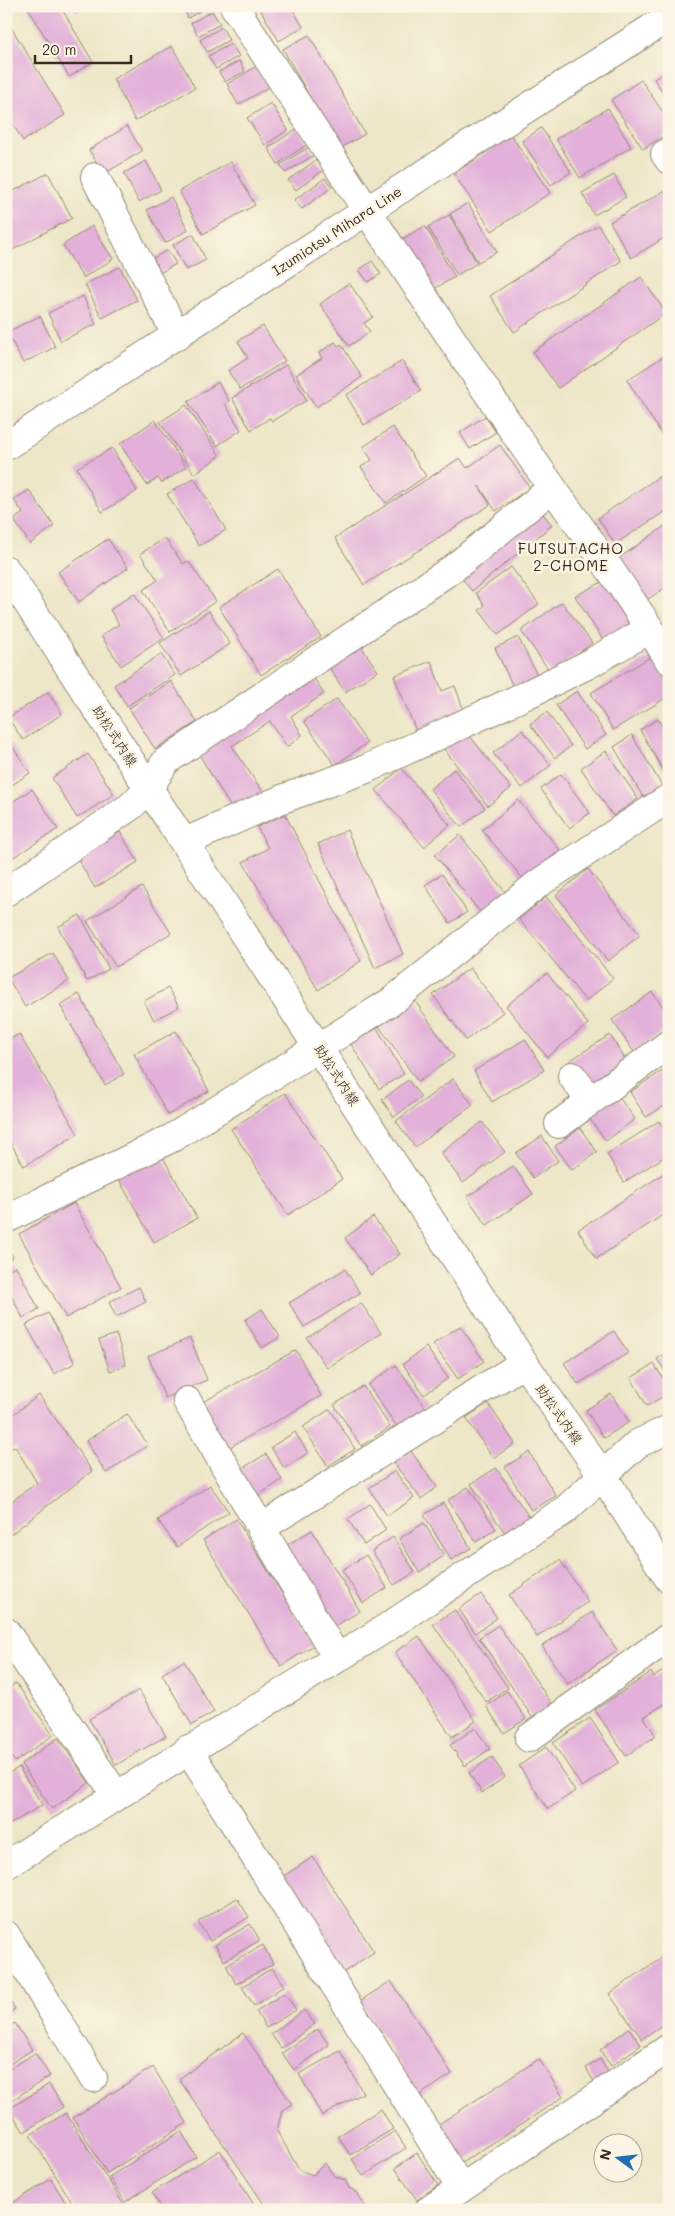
<svg xmlns="http://www.w3.org/2000/svg" width="675" height="2216" viewBox="0 0 675 2216" font-family="Mali,'Klee One',sans-serif">
<rect width="100%" height="100%" fill="#fcf5e5"/>
<filter id="ink" filterUnits="userSpaceOnUse"><feTurbulence type="fractalNoise" baseFrequency=".02" numOctaves="2"/><feDisplacementMap in="SourceGraphic" scale="10" xChannelSelector="R" yChannelSelector="G"/><feConvolveMatrix kernelMatrix="1 2 1 2 8 2 1 2 1" color-interpolation-filters="sRGB"/></filter>
<filter id="wash" filterUnits="userSpaceOnUse"><feTurbulence type="fractalNoise" baseFrequency=".0096" numOctaves="4" result="noise"/><feDisplacementMap in="SourceGraphic" scale="20" xChannelSelector="R" yChannelSelector="G"/><feGaussianBlur stdDeviation="1.12" result="paint"/><feColorMatrix in="noise" values="0 0 0 0 0 0 0 0 0 0 0 0 0 0 0 0 0 1.4 0 .05"/><feComposite in="paint" operator="in"/></filter>
<g filter="url(#wash)">
<rect width="100%" height="100%" fill="#ede6c8"/>
<g id="blocks">
<g fill="#e2b0d9">
<polygon points="27,6 60,6 93,62 69,77"/>
<polygon points="72,6 86,6 76,12"/>
<polygon points="182,6 209,6 188,18"/>
<polygon points="258,6 291,6 303,27 279,41"/>
<polygon points="212,11 220,24 198,36 191,23"/>
<polygon points="6,19 65,115 23,141 6,113"/>
<polygon points="222,27 229,40 207,52 200,40"/>
<polygon points="309,35 365,134 339,149 283,49"/>
<polygon points="231,44 239,56 216,69 208,56"/>
<polygon points="172,46 195,88 135,121 113,79"/>
<polygon points="239,61 245,71 225,82 219,72"/>
<polygon points="257,66 269,87 238,105 227,84"/>
<polygon points="669,70 669,101 654,79"/>
<polygon points="641,80 669,121 669,132 643,149 611,100"/>
<polygon points="271,103 288,130 265,145 247,118"/>
<polygon points="608,108 631,147 580,178 556,139"/>
<polygon points="127,126 142,151 104,174 89,150"/>
<polygon points="298,128 308,144 278,164 268,148"/>
<polygon points="541,128 571,172 551,185 522,141"/>
<polygon points="511,135 550,193 492,231 454,174"/>
<polygon points="309,147 314,155 285,173 280,165"/>
<polygon points="316,160 324,170 296,190 288,180"/>
<polygon points="146,161 161,190 139,202 124,173"/>
<polygon points="231,162 255,205 203,234 179,191"/>
<polygon points="48,173 72,218 12,250 6,241 6,195"/>
<polygon points="614,175 626,197 594,215 582,193"/>
<polygon points="325,178 332,187 302,209 294,200"/>
<polygon points="664,191 669,200 669,235 631,258 610,222"/>
<polygon points="171,197 188,230 165,243 147,210"/>
<polygon points="468,203 497,252 478,262 450,214"/>
<polygon points="449,215 477,263 457,275 428,227"/>
<polygon points="598,225 621,261 514,332 490,296"/>
<polygon points="92,226 113,259 83,278 63,245"/>
<polygon points="425,226 455,277 430,291 400,240"/>
<polygon points="193,234 206,260 186,270 173,245"/>
<polygon points="168,250 176,264 156,275 148,261"/>
<polygon points="372,261 381,274 368,282 359,270"/>
<polygon points="120,267 137,300 102,318 85,284"/>
<polygon points="641,277 666,313 558,388 533,352"/>
<polygon points="349,283 373,317 364,323 370,332 349,346 320,304"/>
<polygon points="83,296 96,324 61,341 48,313"/>
<polygon points="40,316 55,347 23,363 7,332"/>
<polygon points="263,326 285,361 240,389 228,371 248,358 238,341"/>
<polygon points="335,342 338,346 341,344 362,377 316,407 296,375 322,358 319,353"/>
<polygon points="669,353 669,439 666,441 627,380"/>
<polygon points="402,361 421,391 364,425 346,395"/>
<polygon points="286,365 307,400 272,421 270,418 251,430 232,398"/>
<polygon points="218,382 229,401 225,404 241,430 217,446 188,402"/>
<polygon points="186,405 220,456 194,474 160,422"/>
<polygon points="485,416 496,432 470,449 460,433"/>
<polygon points="155,420 186,467 162,483 158,478 147,485 120,444"/>
<polygon points="393,427 426,476 386,503 361,467 372,460 363,447"/>
<polygon points="500,445 530,488 496,511 479,486 490,505 364,585 335,538 460,458 467,468"/>
<polygon points="112,448 137,491 102,512 77,468"/>
<polygon points="669,470 669,509 615,544 598,518"/>
<polygon points="194,478 226,530 199,546 167,494"/>
<polygon points="29,490 54,526 30,544 14,520 23,513 14,500"/>
<polygon points="540,510 552,525 472,591 460,576"/>
<polygon points="669,523 669,585 644,602 615,561"/>
<polygon points="165,538 183,564 188,561 216,601 170,632 143,590 158,580 140,554"/>
<polygon points="108,539 128,568 79,602 58,572"/>
<polygon points="511,567 539,604 498,635 479,610 485,606 476,593"/>
<polygon points="278,569 321,637 261,675 219,607"/>
<polygon points="606,580 640,629 609,650 575,596"/>
<polygon points="134,593 164,638 121,666 101,636 119,624 110,610"/>
<polygon points="562,602 592,643 551,673 521,631"/>
<polygon points="209,611 230,644 181,676 160,643"/>
<polygon points="518,637 540,681 516,693 495,648"/>
<polygon points="358,642 378,671 345,692 326,663"/>
<polygon points="161,654 175,675 127,706 114,685"/>
<polygon points="652,656 669,684 669,696 613,730 591,693"/>
<polygon points="431,661 442,691 455,686 464,711 416,731 394,676"/>
<polygon points="313,677 324,694 291,716 302,735 287,747 270,721 232,746 263,792 233,811 197,751 274,691 282,700"/>
<polygon points="171,681 197,722 155,749 129,708"/>
<polygon points="577,691 606,735 585,749 556,705"/>
<polygon points="48,692 62,714 23,740 8,718"/>
<polygon points="337,699 367,743 335,765 304,721"/>
<polygon points="547,712 571,746 555,758 530,724"/>
<polygon points="658,719 669,738 669,773 666,775 640,730"/>
<polygon points="522,730 551,765 522,788 493,753"/>
<polygon points="466,731 511,788 488,806 444,749"/>
<polygon points="632,735 662,786 643,797 614,747"/>
<polygon points="6,737 30,773 6,789"/>
<polygon points="606,751 638,799 613,816 581,768"/>
<polygon points="88,754 114,794 77,818 52,778"/>
<polygon points="401,768 450,825 424,847 376,790"/>
<polygon points="454,769 485,808 461,827 430,789"/>
<polygon points="561,774 590,813 569,828 541,789"/>
<polygon points="32,789 58,829 9,860 6,856 6,806"/>
<polygon points="518,800 560,850 524,880 482,830"/>
<polygon points="285,814 361,961 318,990 243,862 268,848 257,827"/>
<polygon points="347,830 403,954 375,968 318,844"/>
<polygon points="120,832 138,862 95,888 77,858"/>
<polygon points="460,835 505,892 480,912 435,855"/>
<polygon points="588,869 640,935 608,961 556,895"/>
<polygon points="442,874 467,912 450,923 425,885"/>
<polygon points="142,887 171,933 116,967 87,921"/>
<polygon points="546,897 613,978 586,1001 519,919"/>
<polygon points="80,915 109,969 87,981 58,927"/>
<polygon points="53,953 69,981 25,1007 8,978"/>
<polygon points="470,968 503,1012 466,1040 433,995"/>
<polygon points="547,973 588,1024 547,1057 506,1006"/>
<polygon points="168,988 179,1007 154,1020 144,1001"/>
<polygon points="652,992 669,1015 669,1027 634,1052 612,1020"/>
<polygon points="79,994 124,1074 105,1085 60,1005"/>
<polygon points="415,1001 454,1057 418,1082 379,1026"/>
<polygon points="377,1028 404,1074 379,1089 351,1044"/>
<polygon points="176,1031 209,1091 168,1115 134,1054"/>
<polygon points="19,1034 78,1134 24,1166 6,1135 6,1042"/>
<polygon points="610,1035 628,1064 587,1090 569,1061"/>
<polygon points="525,1039 544,1070 492,1102 474,1071"/>
<polygon points="662,1071 669,1082 669,1103 646,1117 630,1092"/>
<polygon points="453,1079 473,1105 415,1147 396,1121"/>
<polygon points="408,1080 421,1097 394,1117 382,1100"/>
<polygon points="285,1093 342,1179 288,1215 231,1129"/>
<polygon points="618,1096 635,1119 606,1141 589,1118"/>
<polygon points="659,1121 669,1136 669,1154 624,1182 607,1154"/>
<polygon points="482,1122 505,1152 463,1183 441,1153"/>
<polygon points="580,1128 597,1152 572,1170 555,1146"/>
<polygon points="542,1136 558,1161 533,1178 516,1153"/>
<polygon points="160,1152 197,1218 154,1242 117,1176"/>
<polygon points="513,1166 533,1194 487,1225 467,1197"/>
<polygon points="669,1170 669,1211 596,1259 578,1230"/>
<polygon points="74,1203 121,1287 66,1318 19,1234"/>
<polygon points="373,1217 400,1254 371,1275 345,1238"/>
<polygon points="6,1245 13,1257 6,1261"/>
<polygon points="16,1266 39,1309 23,1318 6,1286 6,1271"/>
<polygon points="345,1269 360,1293 304,1327 289,1303"/>
<polygon points="139,1287 146,1302 116,1317 109,1302"/>
<polygon points="361,1303 381,1333 327,1368 307,1338"/>
<polygon points="262,1309 280,1337 262,1348 245,1320"/>
<polygon points="48,1313 75,1363 54,1374 26,1325"/>
<polygon points="460,1326 484,1361 458,1379 433,1344"/>
<polygon points="614,1331 628,1353 578,1384 564,1363"/>
<polygon points="116,1334 126,1365 110,1371 99,1340"/>
<polygon points="190,1338 207,1380 165,1398 148,1356"/>
<polygon points="426,1347 448,1378 424,1395 403,1364"/>
<polygon points="296,1350 321,1396 221,1452 196,1406"/>
<polygon points="669,1351 669,1377 657,1359"/>
<polygon points="654,1364 669,1388 669,1393 647,1406 631,1378"/>
<polygon points="396,1365 426,1408 398,1428 368,1385"/>
<polygon points="363,1386 390,1427 361,1446 334,1405"/>
<polygon points="611,1394 629,1422 604,1438 586,1410"/>
<polygon points="39,1395 92,1471 6,1538 6,1505 37,1483 15,1446 6,1452 6,1420"/>
<polygon points="488,1403 515,1444 493,1458 466,1418"/>
<polygon points="330,1409 355,1449 328,1466 303,1427"/>
<polygon points="127,1414 148,1445 106,1473 86,1441"/>
<polygon points="295,1432 308,1453 284,1468 271,1447"/>
<polygon points="410,1450 437,1487 421,1499 393,1462"/>
<polygon points="529,1452 556,1496 531,1510 505,1467"/>
<polygon points="266,1454 282,1480 251,1500 235,1473"/>
<polygon points="496,1468 529,1517 505,1533 471,1484"/>
<polygon points="395,1471 414,1498 387,1516 369,1488"/>
<polygon points="210,1485 229,1512 177,1547 158,1520"/>
<polygon points="468,1487 496,1529 476,1542 448,1500"/>
<polygon points="443,1503 471,1548 451,1560 424,1515"/>
<polygon points="370,1504 386,1530 364,1545 348,1519"/>
<polygon points="236,1519 314,1645 281,1666 203,1540"/>
<polygon points="424,1523 444,1556 419,1572 399,1539"/>
<polygon points="312,1530 360,1611 329,1630 280,1549"/>
<polygon points="393,1537 415,1572 394,1585 372,1551"/>
<polygon points="366,1555 387,1588 363,1603 342,1570"/>
<polygon points="560,1560 588,1602 537,1637 509,1595"/>
<polygon points="481,1594 497,1618 475,1633 459,1609"/>
<polygon points="455,1610 508,1688 486,1702 433,1624"/>
<polygon points="592,1612 617,1650 568,1684 542,1646"/>
<polygon points="498,1625 552,1704 532,1717 479,1638"/>
<polygon points="419,1636 476,1721 452,1737 395,1652"/>
<polygon points="184,1661 214,1712 192,1725 162,1674"/>
<polygon points="669,1667 669,1701 644,1717 656,1736 626,1756 595,1710 651,1672 654,1677"/>
<polygon points="16,1683 53,1735 15,1762 6,1749 6,1690"/>
<polygon points="139,1690 166,1736 116,1765 89,1719"/>
<polygon points="507,1691 526,1719 504,1733 486,1706"/>
<polygon points="590,1718 619,1762 582,1787 553,1743"/>
<polygon points="475,1728 490,1749 465,1766 450,1745"/>
<polygon points="58,1738 89,1783 52,1809 21,1764"/>
<polygon points="546,1747 575,1791 548,1809 519,1766"/>
<polygon points="492,1757 505,1777 482,1793 469,1773"/>
<polygon points="19,1767 42,1805 9,1825 6,1821 6,1775"/>
<polygon points="313,1857 374,1952 341,1974 279,1879"/>
<polygon points="237,1898 249,1917 210,1941 198,1922"/>
<polygon points="250,1924 260,1940 224,1961 215,1945"/>
<polygon points="263,1945 273,1964 236,1984 226,1965"/>
<polygon points="669,1952 669,2020 642,2039 609,1994"/>
<polygon points="272,1968 284,1986 254,2006 242,1987"/>
<polygon points="391,1981 452,2074 420,2095 360,2001"/>
<polygon points="285,1993 296,2010 266,2028 256,2011"/>
<polygon points="6,1996 15,2009 6,2015"/>
<polygon points="304,2010 315,2024 281,2048 271,2034"/>
<polygon points="15,2023 32,2050 6,2066 6,2029"/>
<polygon points="629,2028 641,2045 611,2066 600,2050"/>
<polygon points="318,2029 329,2045 294,2070 282,2053"/>
<polygon points="243,2033 292,2104 282,2110 277,2131 299,2170 313,2175 325,2163 334,2176 345,2180 349,2188 357,2192 367,2210 268,2210 179,2079"/>
<polygon points="340,2051 363,2093 322,2116 299,2074"/>
<polygon points="35,2053 50,2076 6,2104 6,2071"/>
<polygon points="539,2059 563,2097 460,2164 436,2126"/>
<polygon points="600,2059 609,2074 595,2083 586,2068"/>
<polygon points="153,2067 187,2123 107,2173 73,2118"/>
<polygon points="49,2084 63,2107 24,2132 9,2109"/>
<polygon points="381,2109 393,2129 350,2155 338,2136"/>
<polygon points="66,2113 127,2210 77,2210 30,2135"/>
<polygon points="181,2131 196,2157 125,2202 109,2177"/>
<polygon points="395,2131 406,2148 363,2176 352,2159"/>
<polygon points="220,2150 256,2208 253,2210 162,2210 152,2193"/>
<polygon points="417,2153 438,2185 417,2200 395,2168"/>
<polygon points="51,2179 70,2210 18,2210 14,2202"/>
</g>
</g>
</g>
<g filter="url(#ink)">
<use href="#blocks" fill-opacity="0" stroke="#948873" stroke-width="1"/>
<g fill="none" stroke-linecap="round" stroke-linejoin="round">
<defs>
<g id="minor">
<path d="M 234,6 C 327,151 422,295 518,438 C 568,512 623,583 669,660"/>
<polyline points="669,152 665,154 669,160"/>
<polyline points="95,177 177,336"/>
<polyline points="6,570 524,1363 603,1476 669,1579"/>
<polyline points="185,842 282,799 366,769 526,695 587,665 650,629"/>
<polyline points="6,892 131,806 149,788 166,761 455,567 552,488"/>
<polyline points="572,1076 590,1100"/>
<polyline points="559,1124 669,1044"/>
<polyline points="6,1219 172,1138 319,1047 392,1001 539,883 669,798"/>
<polyline points="187,1401 337,1658"/>
<polyline points="261,1528 524,1363"/>
<polyline points="6,1632 116,1795"/>
<polyline points="529,1738 669,1637"/>
<polyline points="188,1749 461,2188"/>
<polyline points="6,1865 386,1628 565,1510 637,1444 669,1429"/>
<polyline points="6,1935 93,2078"/>
<polyline points="429,2210 669,2048"/>
</g>
<polyline id="major" points="6,446 365,212 669,17"/>
</defs>
<use href="#minor" stroke="#948873" stroke-width="30"/>
<use href="#major" stroke="#948873" stroke-width="30"/>
<use href="#minor" stroke="#fff" stroke-width="28"/>
<use href="#major" stroke="#fff" stroke-width="28"/>
</g>
</g>
<g text-anchor="middle" stroke-width="5" stroke-linejoin="round" paint-order="stroke">
<g font-size="14" fill="#3b2a1e" stroke="#fcf5e5">
<text transform="translate(337 231) rotate(-33)" y="5">Izumiotsu Mihara Line</text>
<text transform="translate(115 736) rotate(57)" y="5">助松式内線</text>
<text transform="translate(337 1075) rotate(57)" y="5">助松式内線</text>
<text transform="translate(559 1414) rotate(55)" y="5">助松式内線</text>
</g>
<g font-size="15" letter-spacing="1" fill="#3b2a1e" stroke="#fcf5e5">
<text x="571" y="554">FUTSUTACHO<tspan x="571" dy="17">2-CHOME</tspan></text>
</g>
</g>
<rect width="675" height="2216" fill="none" stroke="#fcf5e5" stroke-width="25"/>
<g transform="translate(618 2158) rotate(285)"><circle r="24" fill="#fcf5e5" stroke="#afa495"/>
<path d="M0-4L9 19L0 12L-9 19Z" fill="#1f6fb2"/>
<text y="-8" font-size="14" font-weight="bold" text-anchor="middle" fill="#3b2a1e">N</text>
</g>
<path d="M35 55v8h96v-8" fill="none" stroke="#3b2a1e" stroke-width="2.5"/>
<text x="42" y="55" font-size="15" fill="#3b2a1e" stroke="#fcf5e5" stroke-width="4" paint-order="stroke">20 m</text>
</svg>
